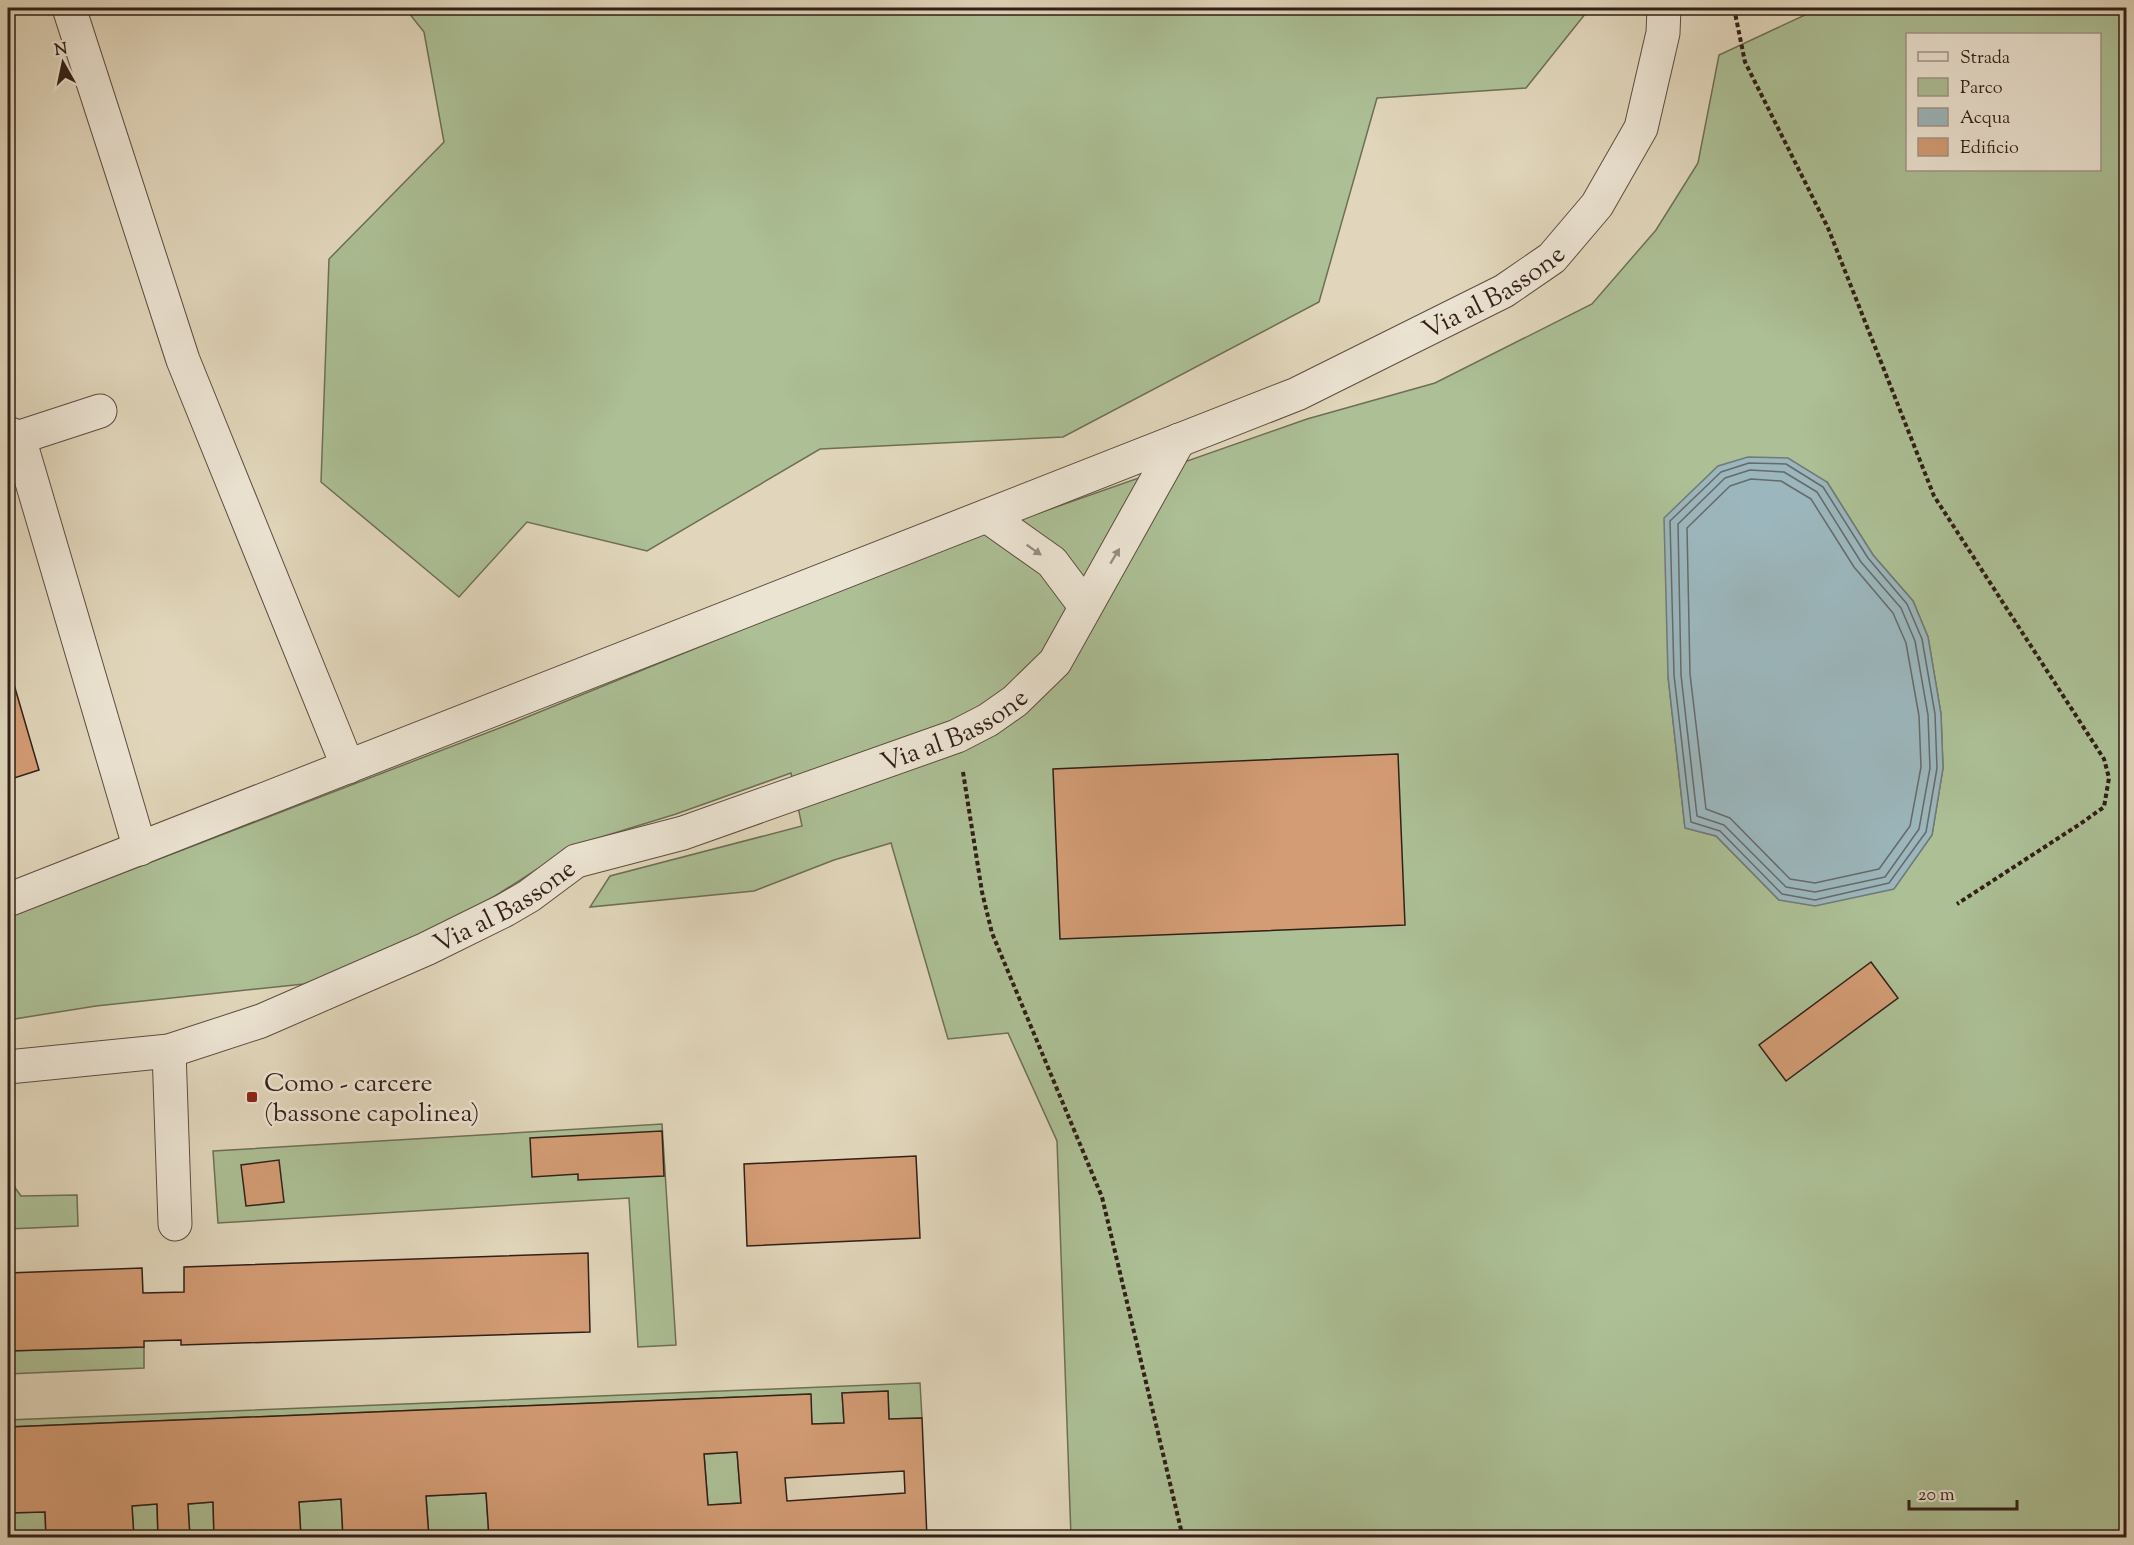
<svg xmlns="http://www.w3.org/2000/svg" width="2134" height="1545" viewBox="0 0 2134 1545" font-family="'Sorts Mill Goudy',serif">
<rect width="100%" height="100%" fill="#e1d6bb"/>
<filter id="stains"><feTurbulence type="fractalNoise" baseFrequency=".00333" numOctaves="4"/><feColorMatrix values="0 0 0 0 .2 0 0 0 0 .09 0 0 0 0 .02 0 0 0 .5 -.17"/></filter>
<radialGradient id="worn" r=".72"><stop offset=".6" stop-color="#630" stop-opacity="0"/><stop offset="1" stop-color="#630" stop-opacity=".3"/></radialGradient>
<g fill="#acbf95" stroke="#6e6f56" stroke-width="1.5" fill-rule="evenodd">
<polygon points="405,8 1586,8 1586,13 1526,88 1377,98 1319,302 1063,437 820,449 647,551 527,522 459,597 321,482 329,259 444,142 424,32"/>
<path d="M 1820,8 L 2126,8 L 2126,1537 L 1071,1537 L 1057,1141 L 1008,1033 L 948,1039 L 891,843 L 834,860 L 754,891 L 590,907 L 610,876 L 802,826 L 791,773 L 676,814 L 582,843 L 553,859 L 492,898 L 413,940 L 367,963 L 304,984 L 96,1006 L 8,1020 L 8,917 L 510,724 L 959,541 L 1307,419 L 1435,383 L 1592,304 L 1656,230 L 1698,163 L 1719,55 ZM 1908,34 L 2100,34 L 2100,170 L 1908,170 ZM 1827,482 L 1873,555 L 1913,601 L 1928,637 L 1941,714 L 1943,768 L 1932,835 L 1894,888 L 1779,900 L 1716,836 L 1685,828 L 1668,676 Z"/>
<polygon points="662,1124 676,1345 638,1347 629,1198 218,1223 213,1151"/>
<polygon points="8,1178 21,1196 77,1195 78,1226 8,1229"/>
<polygon points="144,1347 144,1368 8,1374 8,1351"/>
<polygon points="920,1383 922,1418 889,1419 888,1391 842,1393 844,1423 812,1424 810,1394 8,1427 8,1420"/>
<polygon points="737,1452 741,1503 708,1505 704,1454"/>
<polygon points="486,1493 489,1537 429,1537 426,1496"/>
<polygon points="341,1499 343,1537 301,1537 299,1502"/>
<polygon points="213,1502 214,1537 190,1537 188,1504"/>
<polygon points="157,1504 158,1537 134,1537 132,1506"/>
<polygon points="45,1512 46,1537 8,1537 8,1513"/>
</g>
<polygon fill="#9bb6bc" stroke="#717a7a" stroke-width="1.5" points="1748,457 1788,458 1827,482 1873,555 1913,601 1928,637 1941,714 1943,768 1932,835 1894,889 1815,906 1779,900 1716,836 1685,828 1668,676 1664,518 1718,466"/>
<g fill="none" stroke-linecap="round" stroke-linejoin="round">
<g stroke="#666a6a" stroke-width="1.5">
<polygon points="1749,463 1786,464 1823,487 1868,558 1907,604 1922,639 1935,714 1937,768 1926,832 1889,883 1815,900 1782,894 1720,831 1691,822 1674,675 1670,521 1721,472"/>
<polygon points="1750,470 1784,472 1817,492 1861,562 1901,608 1915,641 1928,715 1930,768 1919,829 1885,877 1815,892 1786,887 1724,825 1697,816 1681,675 1678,524 1725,478"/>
<polygon points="1751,479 1781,481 1811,499 1854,567 1893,613 1906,643 1919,716 1921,767 1910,826 1879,869 1815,883 1790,879 1730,818 1706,809 1690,674 1687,528 1730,486"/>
</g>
</g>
<g fill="#d39c75" stroke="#311f18" stroke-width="1.5" fill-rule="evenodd">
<polygon points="8,664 39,770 8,780"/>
<polygon points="1398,754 1405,925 1060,939 1053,769"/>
<polygon points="1871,962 1898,998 1786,1081 1759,1045"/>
<polygon points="662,1131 664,1176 578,1180 578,1174 532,1177 530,1138"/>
<polygon points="916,1156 920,1238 747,1246 744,1164"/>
<polygon points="279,1160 284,1202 246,1206 241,1165"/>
<polygon points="588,1253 590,1332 181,1345 181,1340 144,1341 144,1347 8,1351 8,1273 142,1268 143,1293 184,1292 184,1267"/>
<path d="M 888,1391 L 889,1419 L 922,1418 L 927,1538 L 489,1538 L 486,1493 L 426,1496 L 429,1538 L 343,1538 L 341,1499 L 299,1502 L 301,1538 L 214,1538 L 213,1502 L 188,1504 L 190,1538 L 158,1538 L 157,1504 L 132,1506 L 134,1538 L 46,1538 L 45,1512 L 8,1513 L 8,1427 L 811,1394 L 812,1424 L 844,1423 L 842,1393 ZM 737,1452 L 741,1503 L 708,1505 L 704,1454 ZM 904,1471 L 905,1493 L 787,1501 L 785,1478 Z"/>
</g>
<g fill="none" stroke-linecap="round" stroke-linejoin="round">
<defs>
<g id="minor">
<polyline points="69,8 183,360 348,767"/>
<polyline points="8,433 19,438 140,849"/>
<polyline points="8,441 100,411"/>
<polyline points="987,516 1052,562 1085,606"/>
<path id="s1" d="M 8,900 L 1297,394 L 1504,291 L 1552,258 L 1597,205 L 1641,128 L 1663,33 L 1664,8"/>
<polyline points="169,1051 175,1224"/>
<path id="s2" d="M 8,1067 L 169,1051 L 261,1021 L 426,949 L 505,910 L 529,896 L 576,861 L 683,833 L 957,736 L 988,720 L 1015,701 L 1055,662 L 1179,440"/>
</g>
</defs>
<use href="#minor" stroke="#5d4d41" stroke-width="35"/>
<g stroke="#311f18" stroke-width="4" stroke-dasharray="4.5 3" stroke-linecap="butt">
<polyline points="1734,8 1745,62 1828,228 1934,496 2104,759 2109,778 2104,807 2080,824 1957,904"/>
<polyline points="963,772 982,892 992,933 1102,1197 1183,1538"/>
</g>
<use href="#minor" stroke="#ece4d3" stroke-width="33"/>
</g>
<defs><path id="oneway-solid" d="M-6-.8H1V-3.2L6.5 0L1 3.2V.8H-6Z" transform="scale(1.5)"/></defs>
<g fill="#988b7f">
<use href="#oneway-solid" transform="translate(1034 550) rotate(35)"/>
<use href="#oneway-solid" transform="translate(1115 556) rotate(-59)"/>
</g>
<rect fill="#8f2418" stroke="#ece4d3" stroke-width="2" x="246" y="1091" width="12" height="12" rx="3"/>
<g text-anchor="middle" stroke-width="5" stroke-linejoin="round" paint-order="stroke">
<g font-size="26" fill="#311f18" stroke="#ece4d3">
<text dy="9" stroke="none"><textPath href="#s1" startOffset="1606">Via al Bassone</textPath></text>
<text dy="9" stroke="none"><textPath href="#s2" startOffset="1014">Via al Bassone</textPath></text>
<text dy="9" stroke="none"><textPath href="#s2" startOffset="528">Via al Bassone</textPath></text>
</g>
<g font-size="26" fill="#311f18" stroke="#ece4d3" text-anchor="start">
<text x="264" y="1091">Como - carcere<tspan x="264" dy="30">(bassone capolinea)</tspan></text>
</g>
</g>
<rect width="2134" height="1545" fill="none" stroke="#e1d6bb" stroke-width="30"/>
<rect x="9" y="9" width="2116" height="1527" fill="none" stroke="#311f18" stroke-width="3"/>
<rect x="15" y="15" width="2104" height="1515" fill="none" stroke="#311f18" stroke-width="1.5"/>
<rect x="1906" y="33" width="195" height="138" fill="#ece4d3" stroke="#a19588" stroke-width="1.5"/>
<rect x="1918" y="52" width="30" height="9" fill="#ece4d3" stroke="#a19588" stroke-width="1.5"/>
<text x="1960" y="63" font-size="18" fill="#311f18">Strada</text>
<rect x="1918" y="78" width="30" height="18" fill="#acbf95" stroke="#a19588" stroke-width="1.5"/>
<text x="1960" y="93" font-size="18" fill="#311f18">Parco</text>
<rect x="1918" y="108" width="30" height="18" fill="#9bb6bc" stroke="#a19588" stroke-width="1.5"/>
<text x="1960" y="123" font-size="18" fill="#311f18">Acqua</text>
<rect x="1918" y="138" width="30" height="18" fill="#d39c75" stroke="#a19588" stroke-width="1.5"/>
<text x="1960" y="153" font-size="18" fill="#311f18">Edificio</text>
<g transform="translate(63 63) rotate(351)" stroke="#ece4d3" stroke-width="4.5" paint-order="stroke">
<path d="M0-4.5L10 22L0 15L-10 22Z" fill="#311f18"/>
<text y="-9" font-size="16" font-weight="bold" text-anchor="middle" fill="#311f18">N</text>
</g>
<path d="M1909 1500v9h108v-9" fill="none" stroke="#311f18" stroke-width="3"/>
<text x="1918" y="1500" font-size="18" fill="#311f18" stroke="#ece4d3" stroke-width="4.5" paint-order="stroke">20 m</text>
<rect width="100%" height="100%" filter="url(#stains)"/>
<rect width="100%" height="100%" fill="url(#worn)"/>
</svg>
